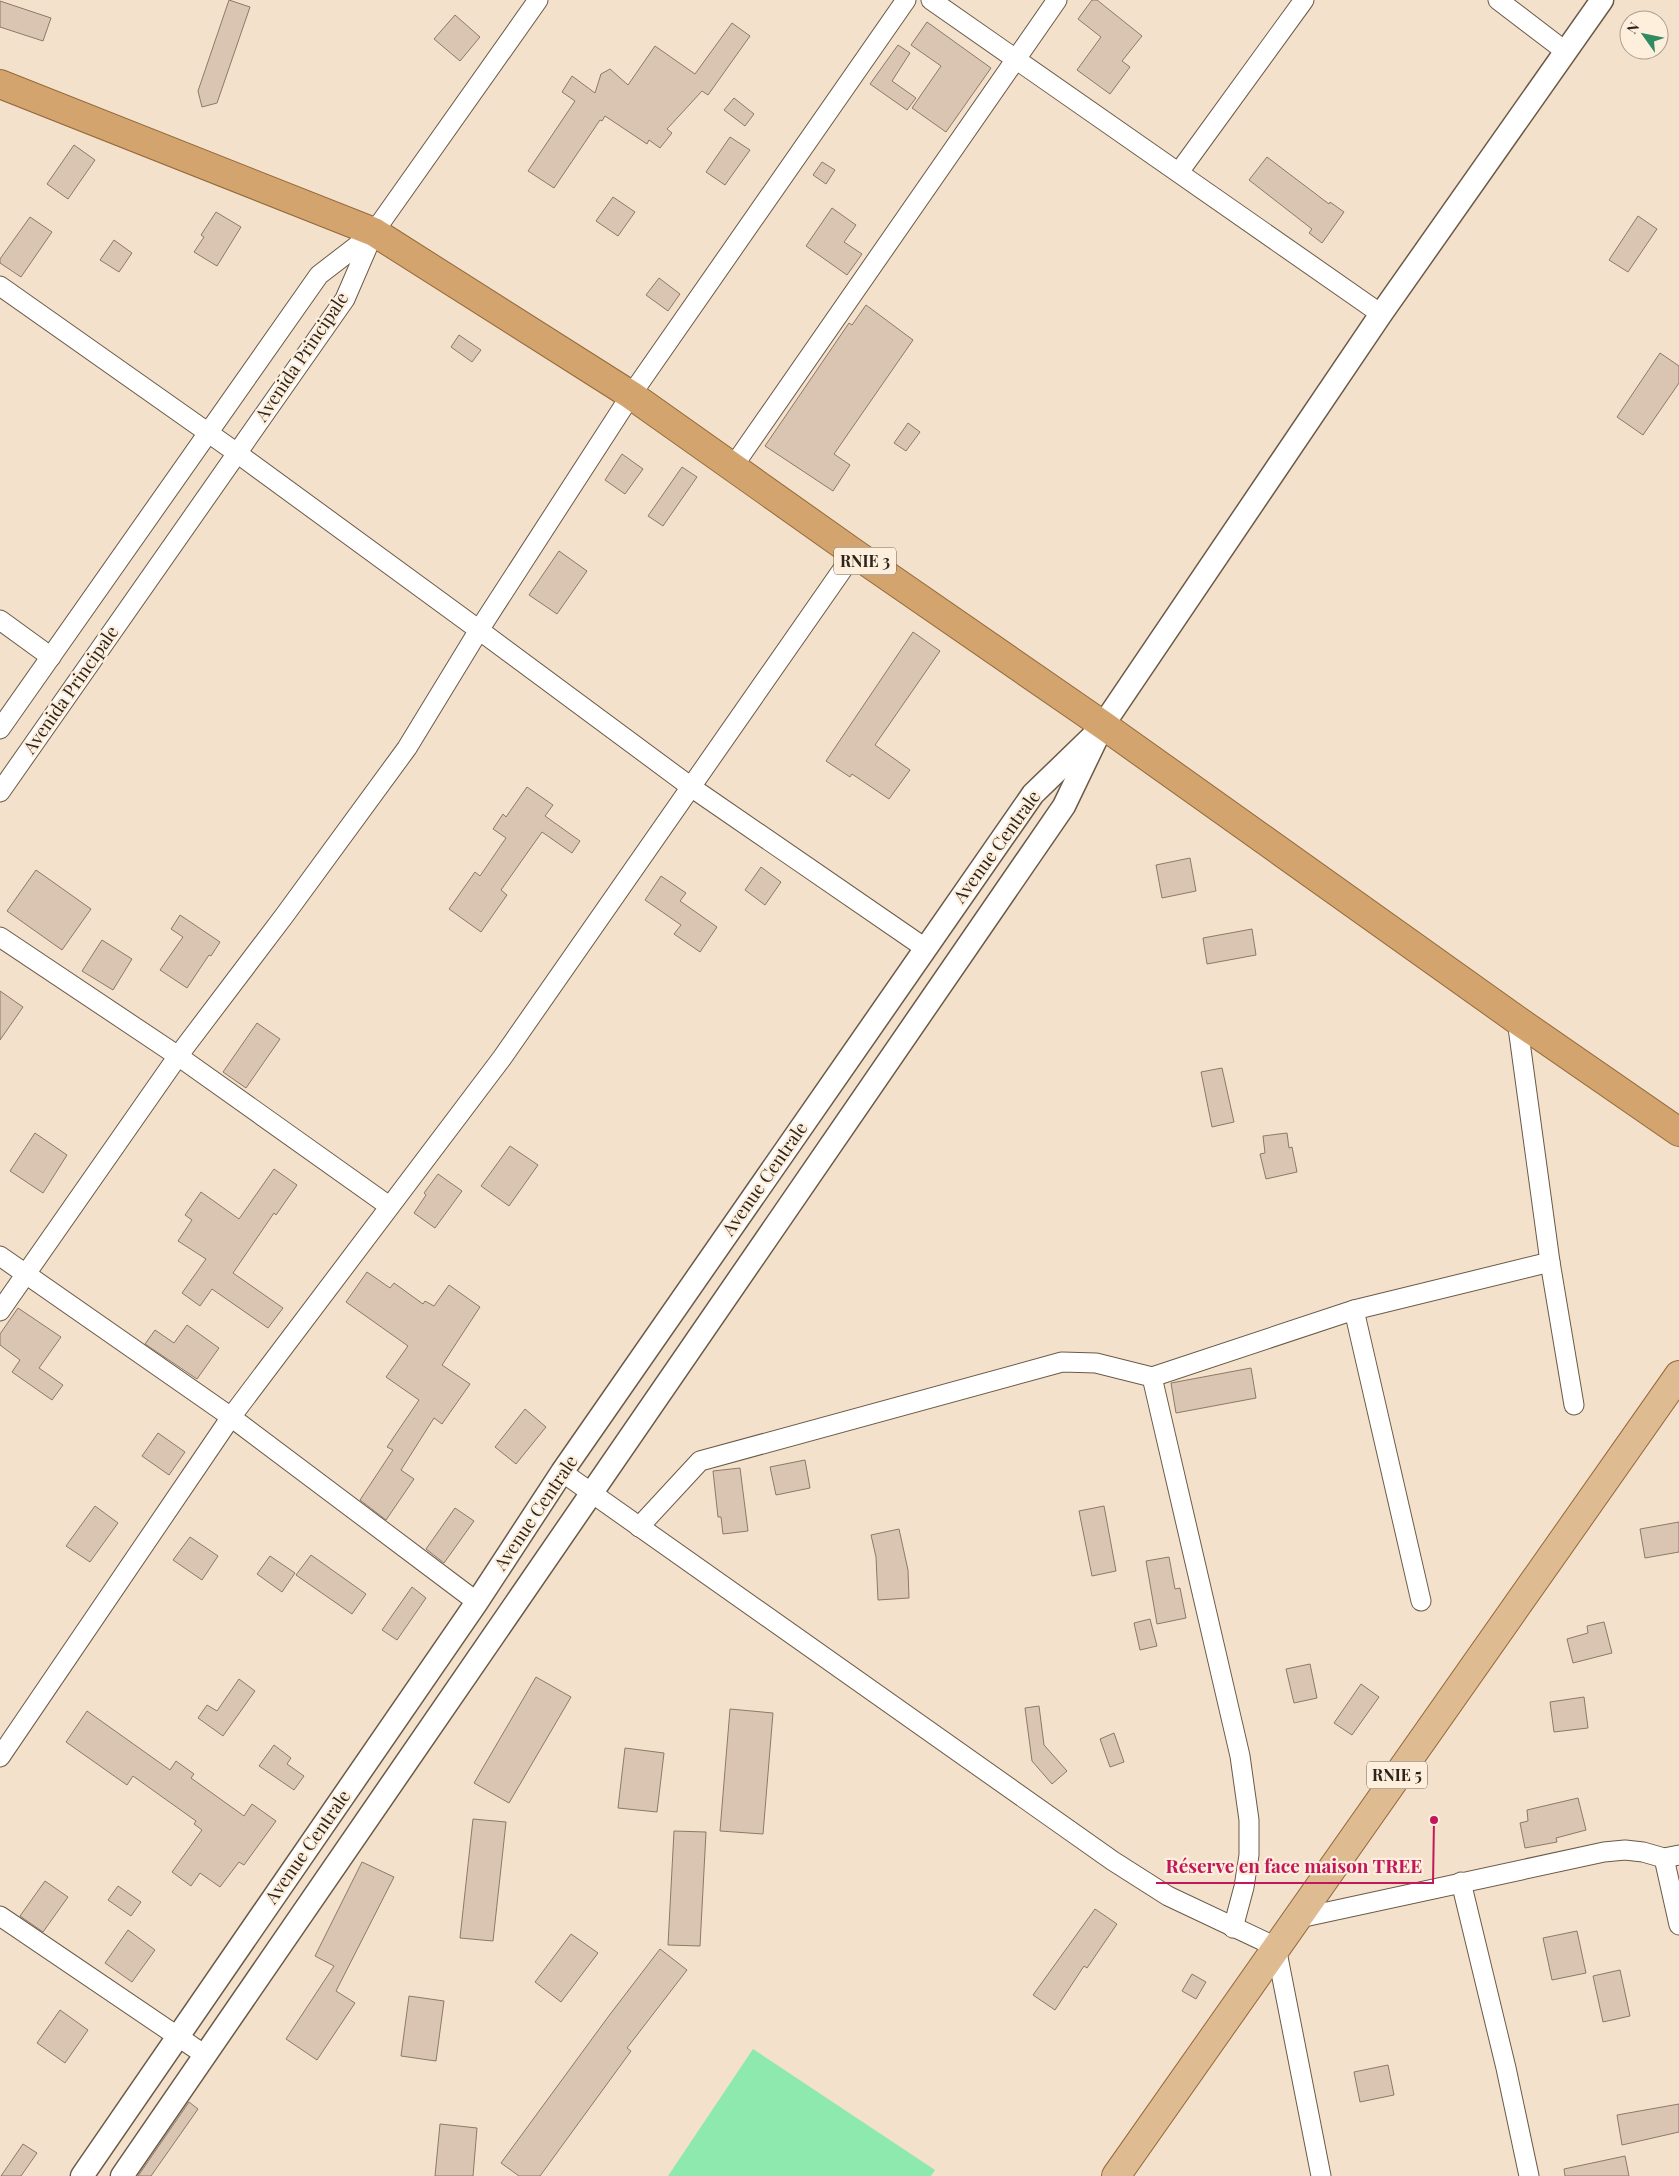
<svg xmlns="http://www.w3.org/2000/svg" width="1679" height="2176" viewBox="0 0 1679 2176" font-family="'Playfair Display',serif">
<rect width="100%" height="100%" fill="#f4e1cb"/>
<polygon fill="#8ee9ae" points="753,2049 935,2170 931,2176 668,2176"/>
<g fill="#dac5b2" stroke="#8c7967">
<polygon points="229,0 250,7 217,103 202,107 198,91"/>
<polygon points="1092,0 1097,0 1142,36 1122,61 1130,67 1110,94 1077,70 1101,37 1078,19"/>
<polygon points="0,1 51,18 43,41 0,27"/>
<polygon points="455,15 480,37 460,61 434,39"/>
<polygon points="927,22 991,68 946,132 912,108 941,66 911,45"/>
<polygon points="732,23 750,36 708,95 702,91 667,129 672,133 660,148 649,140 647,144 605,116 602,121 600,120 554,188 528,171 575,101 562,92 572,76 595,93 601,74 610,69 628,85 655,46 695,74"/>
<polygon points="898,45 910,53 892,81 916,98 907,110 870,84"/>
<polygon points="734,98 754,114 745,126 724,110"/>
<polygon points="730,137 750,150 725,185 706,172"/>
<polygon points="74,145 95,160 68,199 47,184"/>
<polygon points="1267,157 1329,204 1330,202 1344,212 1322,243 1309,233 1312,229 1249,180"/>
<polygon points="822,162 835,170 826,184 813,175"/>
<polygon points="613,197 635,212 618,236 596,221"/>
<polygon points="832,208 856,225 844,242 862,254 847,275 806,246"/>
<polygon points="216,212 241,227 217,266 194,252 204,237 201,235"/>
<polygon points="1638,216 1657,229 1628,272 1609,260"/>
<polygon points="30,217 52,232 21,277 0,263 0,259"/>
<polygon points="114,240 132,253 119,272 100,260"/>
<polygon points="659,278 680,294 668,311 646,295"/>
<polygon points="866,305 913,340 834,454 850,465 833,491 765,446 849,323 852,325"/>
<polygon points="459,335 481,350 472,362 451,347"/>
<polygon points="1660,353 1679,366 1679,383 1643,435 1617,417"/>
<polygon points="908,423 920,432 906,451 894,443"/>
<polygon points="622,454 643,469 625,494 605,480"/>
<polygon points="682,467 697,477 663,526 648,516"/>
<polygon points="559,551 587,571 557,614 529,595"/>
<polygon points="913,632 940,651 875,745 910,770 889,799 852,774 850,777 826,761"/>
<polygon points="527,787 553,805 545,816 580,841 572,853 542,832 501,890 507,895 481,932 449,909 475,872 480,876 506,838 493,829 503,814 506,817"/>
<polygon points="1190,858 1196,891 1162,898 1156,865"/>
<polygon points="761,867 781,882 765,905 745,890"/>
<polygon points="36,870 91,909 62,950 7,911"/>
<polygon points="661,876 686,893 680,901 717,927 700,952 674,934 681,925 645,900"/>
<polygon points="180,915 220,942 211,956 209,955 187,988 160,970 183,937 171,929"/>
<polygon points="1252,929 1256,955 1207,964 1203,938"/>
<polygon points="102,940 132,959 113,990 82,971"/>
<polygon points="0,991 23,1007 0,1040"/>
<polygon points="257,1023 280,1039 246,1088 223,1072"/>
<polygon points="1222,1068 1234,1122 1212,1127 1201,1072"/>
<polygon points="35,1133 67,1155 43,1193 10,1171"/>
<polygon points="1287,1133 1289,1148 1292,1147 1297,1172 1266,1179 1260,1154 1265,1153 1263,1136"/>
<polygon points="510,1146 538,1165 509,1206 481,1186"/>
<polygon points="274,1169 297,1185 276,1215 274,1213 233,1273 283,1308 268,1328 212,1289 200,1306 182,1293 206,1259 178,1241 192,1220 185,1215 201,1192 239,1219"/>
<polygon points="438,1174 462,1191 435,1228 414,1213 426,1195 424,1193"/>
<polygon points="367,1272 390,1288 394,1283 423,1304 425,1301 434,1306 449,1285 480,1307 442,1365 470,1384 442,1424 434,1418 401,1470 414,1479 386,1520 360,1500 393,1450 387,1447 419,1400 386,1377 408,1346 346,1302"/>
<polygon points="18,1308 61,1337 39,1368 63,1385 52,1400 12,1372 20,1360 0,1345 0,1334"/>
<polygon points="187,1325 219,1348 197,1379 145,1344 155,1330 174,1343"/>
<polygon points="1251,1368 1256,1398 1176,1413 1171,1383"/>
<polygon points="525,1409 546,1427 516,1464 495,1447"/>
<polygon points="158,1433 185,1452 169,1475 142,1456"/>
<polygon points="805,1460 810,1488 776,1495 770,1467"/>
<polygon points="740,1468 748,1531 723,1534 721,1517 718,1517 713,1471"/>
<polygon points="95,1506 118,1523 90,1562 66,1546"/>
<polygon points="1104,1506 1116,1571 1092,1576 1079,1511"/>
<polygon points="455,1508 474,1521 444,1563 426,1549"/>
<polygon points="1679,1522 1679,1552 1645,1558 1640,1529"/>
<polygon points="899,1529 908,1570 909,1598 878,1600 876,1557 871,1535"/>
<polygon points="190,1537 218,1556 202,1580 173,1560"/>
<polygon points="311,1555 366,1594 352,1614 296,1575"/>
<polygon points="270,1556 295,1573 282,1592 257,1574"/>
<polygon points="1169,1557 1175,1589 1180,1588 1186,1618 1157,1624 1146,1561"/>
<polygon points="412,1587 426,1598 397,1640 382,1630"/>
<polygon points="1150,1619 1157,1646 1140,1650 1134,1623"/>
<polygon points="1604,1622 1612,1653 1573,1663 1567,1639 1588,1633 1587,1626"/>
<polygon points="1310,1664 1317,1698 1294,1703 1286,1669"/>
<polygon points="536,1677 571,1697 509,1803 474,1783"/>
<polygon points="239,1679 255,1691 223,1736 198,1718 207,1705 217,1711"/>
<polygon points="1361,1684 1379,1697 1352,1735 1334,1723"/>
<polygon points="1584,1697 1588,1728 1554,1732 1550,1702"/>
<polygon points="1039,1706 1044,1745 1067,1771 1052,1784 1032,1761 1025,1708"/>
<polygon points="730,1709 773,1713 763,1834 720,1831"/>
<polygon points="87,1711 170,1770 176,1761 194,1774 191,1778 244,1816 252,1804 276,1821 244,1865 239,1862 220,1887 200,1873 191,1886 172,1872 202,1830 194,1824 196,1821 133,1776 127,1785 66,1742"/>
<polygon points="1114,1733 1124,1762 1110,1767 1100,1739"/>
<polygon points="274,1745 291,1758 287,1764 304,1776 294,1790 259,1766"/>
<polygon points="625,1748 664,1753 657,1812 618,1808"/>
<polygon points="1578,1798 1586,1830 1556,1838 1557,1842 1525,1848 1520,1823 1528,1821 1527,1810"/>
<polygon points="473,1819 506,1822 493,1941 460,1938"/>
<polygon points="674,1831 706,1832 700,1946 668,1945"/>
<polygon points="362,1862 394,1877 336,1991 355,2003 317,2060 286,2039 334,1966 315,1956"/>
<polygon points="45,1881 68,1897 43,1932 20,1916"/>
<polygon points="118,1886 141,1902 131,1916 108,1900"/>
<polygon points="1095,1909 1117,1924 1087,1968 1084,1966 1055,2010 1033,1995"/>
<polygon points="128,1930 155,1950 132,1982 105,1963"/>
<polygon points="1577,1931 1586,1973 1552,1980 1543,1938"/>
<polygon points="571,1934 598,1953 561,2002 535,1982"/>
<polygon points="660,1949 687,1970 627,2048 631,2051 540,2176 519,2176 501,2163 608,2017"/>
<polygon points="1620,1970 1630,2016 1603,2022 1593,1976"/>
<polygon points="1192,1974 1206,1982 1196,1999 1182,1991"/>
<polygon points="409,1996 444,2001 436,2061 401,2056"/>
<polygon points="60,2010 88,2030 65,2063 37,2043"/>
<polygon points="1388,2065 1394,2095 1360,2102 1354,2072"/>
<polygon points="189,2102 198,2109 151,2176 138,2176"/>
<polygon points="1679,2104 1679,2132 1622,2145 1617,2115"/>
<polygon points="440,2124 477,2128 473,2176 435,2176"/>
<polygon points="23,2144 37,2153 21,2176 1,2176"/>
<polygon points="1625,2156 1629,2176 1565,2176 1564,2169"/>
</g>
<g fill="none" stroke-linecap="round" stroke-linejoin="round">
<defs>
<g id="minor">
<polyline points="931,0 1381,314"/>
<polyline points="1498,0 1565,51"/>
<polyline points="1179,172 1304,0"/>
<polyline points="0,286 237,453 479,630 691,787 925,948"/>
<polyline points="732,468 1057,0"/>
<polyline points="0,620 51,657"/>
<polyline points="0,729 319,275 371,235"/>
<polyline points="0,792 345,299 374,232 538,0"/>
<polyline points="0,937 178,1056 389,1206"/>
<polyline points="1517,1020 1550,1262 1574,1405"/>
<polyline points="0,1256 231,1417 477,1602"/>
<polyline points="1354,1310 1421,1601"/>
<polyline points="0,1311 178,1056 284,916 407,748 479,630 631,395 906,0"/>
<polyline points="1152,1377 1240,1756 1249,1820 1249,1855 1244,1887 1233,1928"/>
<polyline points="562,1472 1113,1861 1168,1896 1276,1947 1321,2176"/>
<polyline points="639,1527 700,1461 1062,1362 1096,1363 1152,1377 1354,1310 1550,1262"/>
<polyline points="0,1757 231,1417 502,1058 854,553"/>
<polyline points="1664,1858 1679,1925"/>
<polyline points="1461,1882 1506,2068 1529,2176"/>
<polyline points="0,1916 205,2055"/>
<polyline points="1295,1919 1604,1852 1625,1850 1643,1852 1664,1858 1679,1855"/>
</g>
<g id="tertiary">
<polyline points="82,2176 477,1602 562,1472 1033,794 1092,737"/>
<polyline points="122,2176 1064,806 1103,725 1381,314 1602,0"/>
</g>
<polyline id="primary" points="1116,2176 1679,1375"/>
<polyline id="trunk" points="0,84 374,232 631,395 854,553 1103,725 1517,1020 1679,1132"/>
</defs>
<use href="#minor" stroke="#6a5a47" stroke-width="21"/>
<use href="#tertiary" stroke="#6a5a47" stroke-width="25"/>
<use href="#primary" stroke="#93693a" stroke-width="30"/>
<use href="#trunk" stroke="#93693a" stroke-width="30"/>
<use href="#minor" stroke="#fff" stroke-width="19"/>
<use href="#tertiary" stroke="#fff" stroke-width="22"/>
<use href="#primary" stroke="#dfbb92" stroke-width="28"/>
<use href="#trunk" stroke="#d4a46e" stroke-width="28"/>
</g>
<g text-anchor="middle" stroke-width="4.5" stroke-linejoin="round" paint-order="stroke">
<g fill="#feefdd" stroke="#6b6257" stroke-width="1">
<rect x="834" y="547.5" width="62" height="27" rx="4"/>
<rect x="1367" y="1761.5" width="60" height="27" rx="4"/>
</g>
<g font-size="16" font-weight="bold" fill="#2c251d">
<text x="865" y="567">RNIE 3</text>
<text x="1397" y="1781">RNIE 5</text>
</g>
<g font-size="18" fill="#2c251d" stroke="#feefdd">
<text transform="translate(302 357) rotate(-56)" y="6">Avenida Principale</text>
<text transform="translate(71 690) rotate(-55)" y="6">Avenida Principale</text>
<text transform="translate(997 847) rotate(-54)" y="6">Avenue Centrale</text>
<text transform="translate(765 1179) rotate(-55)" y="6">Avenue Centrale</text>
<text transform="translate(536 1513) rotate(-56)" y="6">Avenue Centrale</text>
<text transform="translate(308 1847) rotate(-55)" y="6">Avenue Centrale</text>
</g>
</g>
<path fill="none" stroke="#c2185b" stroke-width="2" d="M1434 1820L1433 1883H1156"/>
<circle fill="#c2185b" stroke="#feefdd" stroke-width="2" cx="1434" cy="1820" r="5"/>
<g font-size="19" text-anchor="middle" font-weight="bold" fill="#c2185b" stroke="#feefdd" stroke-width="4.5" stroke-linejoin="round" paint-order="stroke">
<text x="1294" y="1873">Réserve en face maison TREE</text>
</g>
<g transform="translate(1644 35) rotate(303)"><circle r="24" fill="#feefdd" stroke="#aa9e90"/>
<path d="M0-4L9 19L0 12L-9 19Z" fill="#308b62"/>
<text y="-8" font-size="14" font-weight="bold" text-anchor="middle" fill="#2c251d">N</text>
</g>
</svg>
